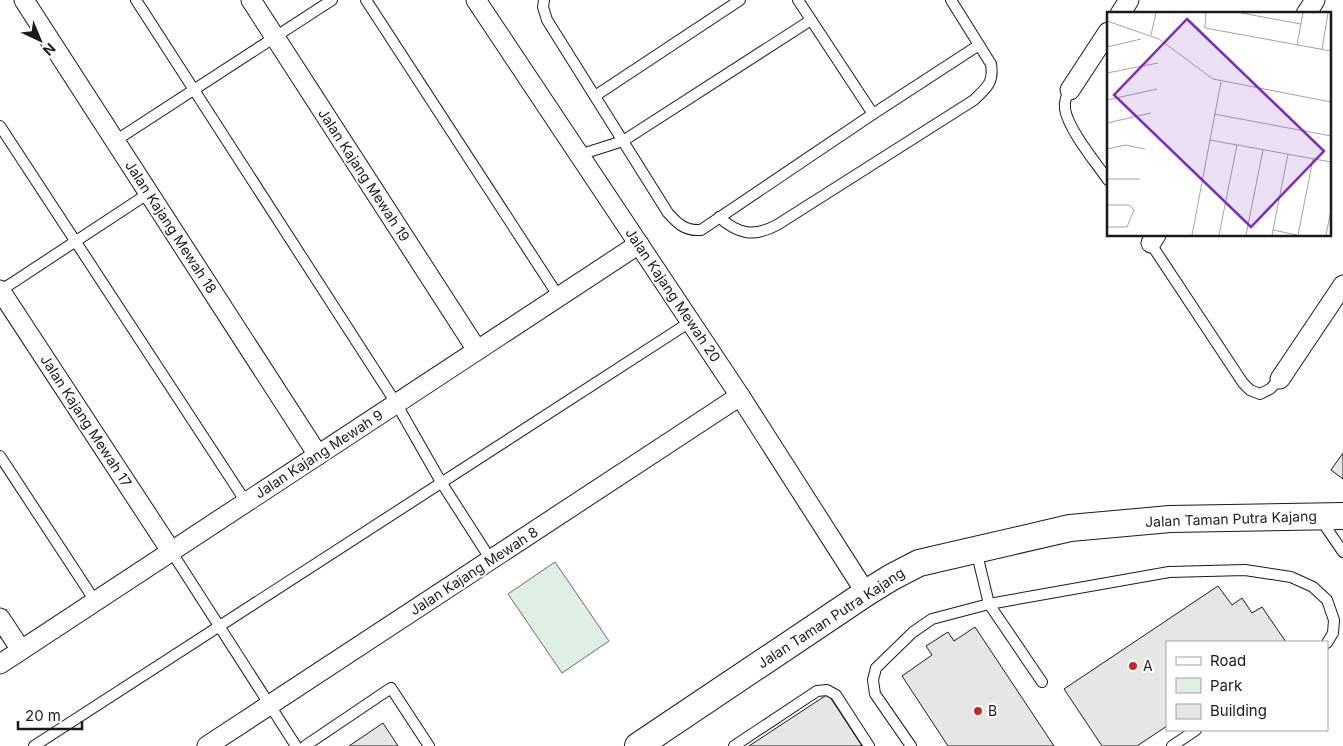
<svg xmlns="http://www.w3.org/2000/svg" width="1343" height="746" viewBox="0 0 1343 746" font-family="Inter,sans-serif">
<rect width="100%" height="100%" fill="#fff"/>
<polygon fill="#e0efe3" stroke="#6a6a6a" points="555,562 609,641 562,673 508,594"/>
<g fill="#e6e6e6" stroke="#1a1a1a">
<polygon points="1343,453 1343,479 1331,470"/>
<polygon points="1218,586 1232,605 1242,598 1252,613 1262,607 1286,642 1167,642 1167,726 1137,746 1102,746 1064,689"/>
<polygon points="975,627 1054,746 948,746 902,676 932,655 926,646 948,632 954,641"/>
<polygon points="828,694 862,746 749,746"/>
<polygon points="383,723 398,746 349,746"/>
</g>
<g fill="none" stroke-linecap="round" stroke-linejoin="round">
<defs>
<g id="lane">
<polyline points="136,0 396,403 441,482 491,560"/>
<polyline points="366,0 559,297"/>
<path d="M 544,0 L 543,7 L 547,20 L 668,213 C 678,224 685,231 701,230 L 873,114 L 979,45"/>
<polyline points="798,0 873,114"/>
<path d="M 1070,90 C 1066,96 1064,102 1065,109 C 1068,129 1096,163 1108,180"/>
<polyline points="595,96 740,0"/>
<polyline points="0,126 246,502"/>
<polyline points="115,141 332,0"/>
<polyline points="579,155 623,141 811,20"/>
<path d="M 719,217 C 739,235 754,237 777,225 L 974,100 C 987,87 994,83 991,64 L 951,0"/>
<polyline points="1149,241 1243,383 1250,390 1260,394 1270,389 1280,379"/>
<polyline points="0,291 149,193"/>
<polyline points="0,456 95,601"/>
<polyline points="1321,520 1343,552"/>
<polyline points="976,550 989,604 1042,682"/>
<polyline points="171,551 296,746"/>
<polyline points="34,746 690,322"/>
<polyline points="305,746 391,688 429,746"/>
<polyline points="734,746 817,691 827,690 836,695 869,746"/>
<polyline points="911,746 875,694 873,680 876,668 913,632 932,619 989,604 1169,572 1245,570 1291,577 1313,587 1327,600 1334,620 1333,633 1327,643"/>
<polyline points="1172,746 1196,730"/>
</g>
<g id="street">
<polyline points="24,0 318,455"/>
<polyline points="251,0 477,350"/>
<polyline points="476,0 740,396 866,593"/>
<polyline points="1120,14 1129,0"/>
<polyline points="1306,14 1315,0"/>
<polyline points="1070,90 1108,32"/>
<polyline points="1151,243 1156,235"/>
<polyline points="0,290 171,551"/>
<polyline points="1280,379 1343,285"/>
<polyline points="0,618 21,650"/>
<polyline points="0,664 639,244"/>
<polyline points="207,746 740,396"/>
</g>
<polyline id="secondary" points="638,746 866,593 892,577 919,563 1070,528 1170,519 1343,516"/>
</defs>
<use href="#lane" stroke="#1a1a1a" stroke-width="12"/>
<use href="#street" stroke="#1a1a1a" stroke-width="21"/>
<use href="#secondary" stroke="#1a1a1a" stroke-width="28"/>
<use href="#lane" stroke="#fff" stroke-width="10"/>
<use href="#street" stroke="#fff" stroke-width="19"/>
<use href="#secondary" stroke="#fff" stroke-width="26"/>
</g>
<g fill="#c62828" stroke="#fff" stroke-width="2">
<circle cx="1133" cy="666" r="5"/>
<circle cx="978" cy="711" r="5"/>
</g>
<g text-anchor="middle" stroke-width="4" stroke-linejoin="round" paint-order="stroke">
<g font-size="14" fill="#1a1a1a" stroke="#fff">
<text transform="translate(364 175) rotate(57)" y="5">Jalan Kajang Mewah 19</text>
<text transform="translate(171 227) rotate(57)" y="5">Jalan Kajang Mewah 18</text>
<text transform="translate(673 295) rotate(56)" y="5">Jalan Kajang Mewah 20</text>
<text transform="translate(86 421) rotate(57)" y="5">Jalan Kajang Mewah 17</text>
<text transform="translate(319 454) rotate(-33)" y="5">Jalan Kajang Mewah 9</text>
<text transform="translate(1231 519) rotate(-2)" y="5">Jalan Taman Putra Kajang</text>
<text transform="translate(474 571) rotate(-33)" y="5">Jalan Kajang Mewah 8</text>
<text transform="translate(831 618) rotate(-33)" y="5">Jalan Taman Putra Kajang</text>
</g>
<g font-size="14" fill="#1a1a1a" stroke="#fff" text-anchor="start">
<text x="1143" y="671">A</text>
<text x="988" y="716">B</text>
</g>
</g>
<g transform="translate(1107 12)">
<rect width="224" height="224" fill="#fff"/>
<path fill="none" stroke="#a3a3a3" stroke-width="1" d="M 99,1 L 98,16 L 224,39M 134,1 L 194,12M 0,9 L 52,27 L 106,67 L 224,90M 44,23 L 49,1M 190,33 L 196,1M 0,35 L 34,27M 215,37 L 221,1M 0,61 L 51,51M 0,88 L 50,77M 107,102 L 224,124M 0,111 L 44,101M 103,128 L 224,150M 0,137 L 19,133 L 38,137M 0,167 L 33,167M 0,193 L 22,193 L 27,198 L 20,215 L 0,215M 166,218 L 190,223M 85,223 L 114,70M 112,223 L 130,133M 139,223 L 156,138M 165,223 L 181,142M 191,223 L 206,147M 219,223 L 224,198"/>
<path fill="#7b2cbf" fill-opacity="0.15" stroke="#7b2cbf" stroke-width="2.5" d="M 80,7 L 217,139 L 144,215 L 7,83 Z"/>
<rect width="224" height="224" fill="none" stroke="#1a1a1a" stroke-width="2.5"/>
</g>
<rect x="1166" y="641" width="162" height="90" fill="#ffffff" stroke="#a3a3a3"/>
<rect x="1176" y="657" width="25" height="8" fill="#ffffff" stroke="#a3a3a3"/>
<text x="1210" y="666" font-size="15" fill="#1a1a1a">Road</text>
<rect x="1176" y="678" width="25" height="15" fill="#e0efe3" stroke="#a3a3a3"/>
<text x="1210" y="691" font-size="15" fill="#1a1a1a">Park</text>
<rect x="1176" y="704" width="25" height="15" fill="#e6e6e6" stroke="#a3a3a3"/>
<text x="1210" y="716" font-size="15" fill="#1a1a1a">Building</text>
<g transform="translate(40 40) rotate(136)" stroke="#ffffff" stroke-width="4" paint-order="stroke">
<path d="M0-4L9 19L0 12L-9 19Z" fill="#1a1a1a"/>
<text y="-8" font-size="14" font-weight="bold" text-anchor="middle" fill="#1a1a1a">N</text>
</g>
<path d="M18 721v8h64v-8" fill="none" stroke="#1a1a1a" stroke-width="2.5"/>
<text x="25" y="721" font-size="15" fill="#1a1a1a" stroke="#ffffff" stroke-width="4" paint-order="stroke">20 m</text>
</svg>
